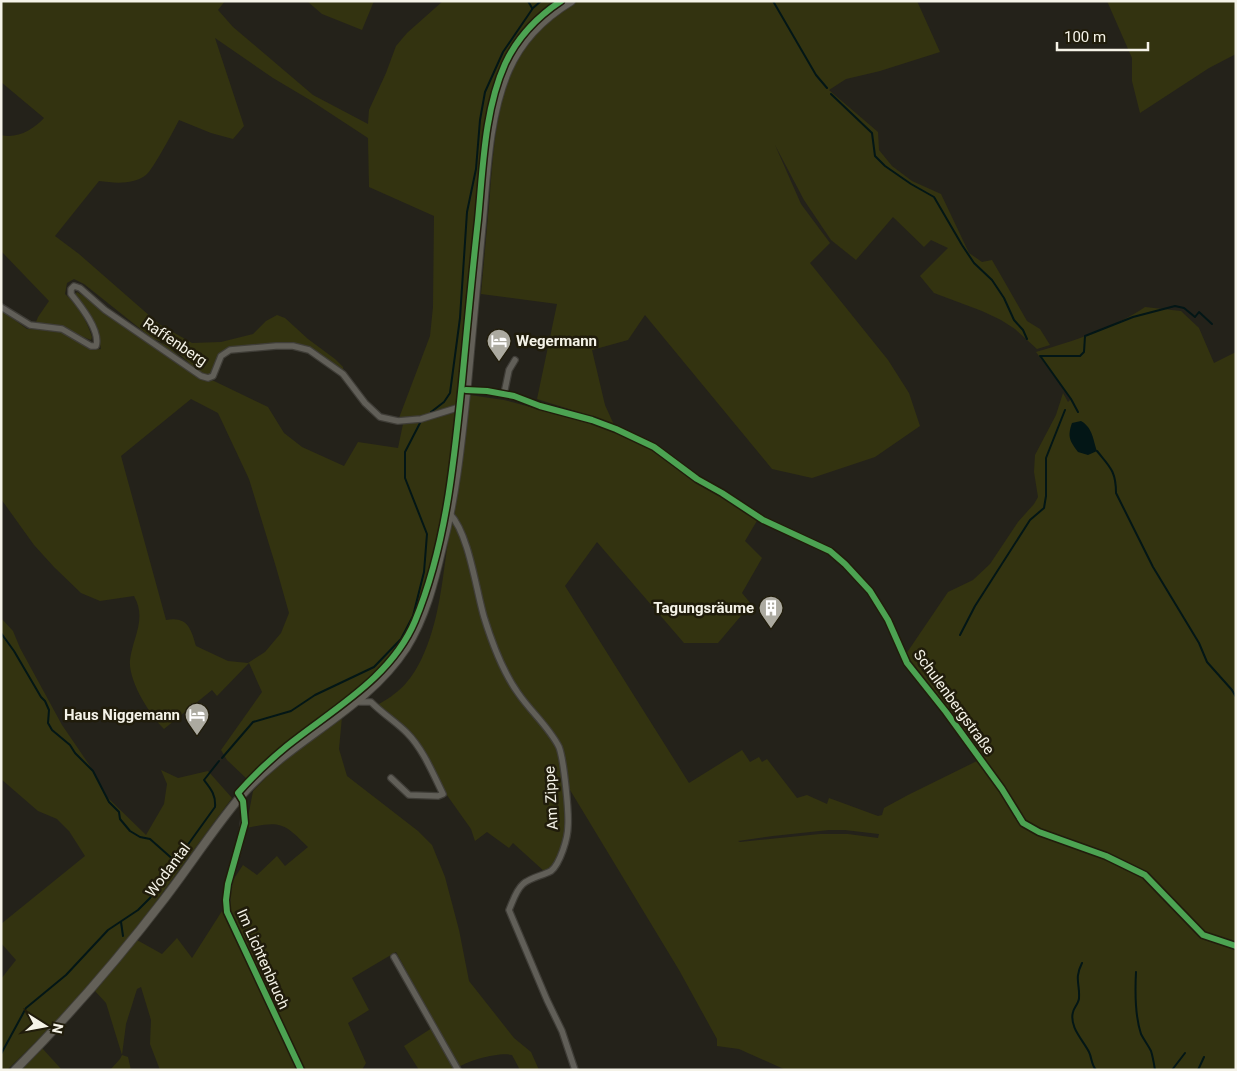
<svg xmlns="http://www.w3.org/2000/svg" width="1237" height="1071" viewBox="0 0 1237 1071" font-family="Roboto,sans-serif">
<rect width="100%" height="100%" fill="#24221a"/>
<g fill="#333310" fill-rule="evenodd">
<path d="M 1,1 L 225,1 L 218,10 L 233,27 L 313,95 L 368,124 L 369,110 L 386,73 L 396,46 L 407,33 L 443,1 L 558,1 L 532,23 L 511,48 L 497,80 L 487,118 L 481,179 L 472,246 L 458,404 L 419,418 L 399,418 L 430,336 L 433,307 L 434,216 L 369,187 L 368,138 L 310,100 L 273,78 L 215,38 L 244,126 L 233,139 L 211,133 L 179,120 C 174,130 152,171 146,175 C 133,185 114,183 99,181 L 55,236 L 79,254 L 159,324 L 192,343 L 221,342 L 253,334 L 266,321 L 277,315 L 285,318 L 308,339 L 335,359 L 343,367 L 344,374 L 309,349 L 243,346 L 225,350 L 218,358 L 209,378 L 196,373 L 188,362 L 168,344 L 153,339 L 84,284 L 74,279 L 67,283 L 65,294 C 79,307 86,319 92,337 L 91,340 L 59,328 L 34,327 L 38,317 L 49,301 L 1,251 L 1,135 C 17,139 33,130 44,118 L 1,82 Z"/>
<polygon points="307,1 374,1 362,30 322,14"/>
<path d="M 576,1 L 917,1 L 940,52 L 880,71 L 846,79 L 829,90 L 878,132 L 879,150 L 892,166 L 912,181 L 941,194 L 969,253 L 982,262 L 992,260 L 1027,321 L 1040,329 L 1050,345 L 1037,349 L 1015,329 L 1001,320 L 982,311 L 934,293 L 920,276 L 948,248 L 931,240 L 924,247 L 893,217 L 856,260 L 831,240 L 804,200 L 775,145 L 801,204 L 830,243 L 810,263 L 888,360 L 909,393 L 920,426 L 875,457 L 812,478 L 772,469 L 645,315 L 628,340 L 592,350 L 605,405 L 615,427 L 588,415 L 537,399 L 557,304 L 481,294 C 484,261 487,227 490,194 C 495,131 498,67 548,22 C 556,14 565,6 576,1 Z"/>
<polygon points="1107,1 1236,1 1236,54 1209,68 1140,113 1132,81 1132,58"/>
<path d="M 77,292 L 153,340 L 167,345 L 187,363 L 195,375 L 214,381 L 268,407 L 284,433 L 302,447 L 344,466 L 358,442 L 398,448 L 403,424 L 426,421 L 455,411 L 458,413 C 450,476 442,540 421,599 C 413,620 406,639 391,656 C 362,691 322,715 286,743 C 273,754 260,767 247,779 L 227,760 L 221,750 L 262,692 L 249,663 L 217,696 L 212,690 L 164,729 C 150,715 128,681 130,660 C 133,637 147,619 134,596 L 100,601 L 81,593 L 54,567 L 34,545 L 1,499 L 1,310 L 27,329 L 58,330 L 91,350 L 101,349 L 96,325 L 75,295 ZM 191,399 L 218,413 L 249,479 L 276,567 L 289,613 L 281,633 L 265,652 L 248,663 L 228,661 L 196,646 C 191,628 187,616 166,620 L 121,456 Z"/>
<path d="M 1145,307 L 1181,311 L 1199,328 L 1214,363 L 1236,352 L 1236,1070 L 786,1070 L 739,1049 L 717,1046 L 717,1039 L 679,970 L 564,780 C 566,806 572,858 545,872 L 513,843 L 509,848 L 487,832 L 475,841 L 471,829 L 444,791 L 419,745 L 377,705 C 398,694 410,682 421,660 C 439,623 442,582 448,542 C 456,493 464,444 470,395 L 504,400 L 616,430 L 639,441 L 678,469 L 758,519 L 745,541 L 762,558 L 742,593 L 751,604 L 718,643 L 684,643 L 597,542 L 565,586 L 689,783 L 742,750 L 750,762 L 759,757 L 762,762 L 767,759 L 797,798 L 807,795 L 827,804 L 829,798 L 878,816 L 882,815 L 884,808 L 908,795 L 983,758 L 911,667 L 906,654 L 948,592 L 973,580 L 990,564 L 1018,522 L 1034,504 L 1038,497 L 1034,472 L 1035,455 L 1056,415 L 1063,393 L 1068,402 L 1071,399 L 1036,352 C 1071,342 1116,327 1145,307 ZM 829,830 L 845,830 L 879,834 L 878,838 L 848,834 L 820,834 L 740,842 L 738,841 L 773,836 Z"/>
<path d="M 1,618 L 13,631 L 20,648 L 62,725 L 90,766 L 108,798 L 146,835 L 164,804 L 167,784 L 161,770 L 178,778 L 208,771 L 232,798 C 207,831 183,865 158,899 C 112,960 62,1018 7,1070 L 1,1070 L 1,979 L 16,960 L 1,943 L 1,924 L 85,856 L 69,831 L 57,819 L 38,811 L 1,779 Z"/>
<path d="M 342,717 L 339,749 L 347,776 L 418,831 L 432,845 L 445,877 L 459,930 L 469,981 L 514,1038 L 531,1052 L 539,1070 L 520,1070 L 512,1055 C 499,1052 470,1060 459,1067 L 396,952 L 352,978 L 369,1010 L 348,1023 L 366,1063 L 362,1070 L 303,1070 L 228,906 L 233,880 L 243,865 L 257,875 L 277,856 L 285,866 L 308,847 C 283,822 281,821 246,828 L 253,791 L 280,763 Z"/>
<polygon points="222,911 297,1070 160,1070 150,1044 151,1020 141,987 137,989 126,1024 122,1055 128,1057 131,1070 110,1070 120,1059 122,1055 106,1003 95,991 137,940 162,954 177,938 192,958"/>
<polygon points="432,1028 456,1070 419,1070 404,1046"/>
<polygon points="42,1048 62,1070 21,1070"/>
</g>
<path fill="#031616" d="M 1081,421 C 1093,428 1093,440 1097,451 L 1088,455 L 1078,452 C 1070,441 1067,437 1072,423 Z"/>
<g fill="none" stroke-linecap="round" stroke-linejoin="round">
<g stroke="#031616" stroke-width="2">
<polyline points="528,1 532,8"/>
<polyline points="773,1 816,75 827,88"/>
<polyline points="831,94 872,133 875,156 885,166 911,184 934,197 962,245 974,263 992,280 1004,298 1014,320 1023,330 1027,339"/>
<polyline points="1040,356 1080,356 1084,352 1085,336 1133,317 1175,306 1184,308 1195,317 1199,312 1212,324"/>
<polyline points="1041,357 1071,399 1078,412"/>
<polyline points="431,412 444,402 450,393 460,318 467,212 476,169 480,120 485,92 503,52 533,8 541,1"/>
<path d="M 1097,451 C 1110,467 1116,471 1116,493 L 1153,567 L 1199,643 L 1207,662 L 1232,690 L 1236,697"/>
<polyline points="1,633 14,651 41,697 45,701 49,710 48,723 52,730 70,745 75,753 93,771 109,802 119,812 120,819 130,831 140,837 150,839 176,862 150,898 138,910 108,930 66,975 26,1008 1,1054"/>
<polyline points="960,635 975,606 1030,520 1044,508 1046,496 1046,458 1065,410"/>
<polyline points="222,758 253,722 291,711 315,695 374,667 401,639 413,616 424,572 427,534 405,478 405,452 420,423"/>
<path d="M 179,857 L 215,807 C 216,795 211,789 204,780 L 219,761"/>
<polyline points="121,922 123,936"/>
<path d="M 1082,963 C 1074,979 1080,983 1079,998 C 1079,1003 1074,1007 1073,1012 C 1069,1027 1083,1040 1089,1052 C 1092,1058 1091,1064 1096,1070"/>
<path d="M 1136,972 C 1135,991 1135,1016 1141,1034 C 1144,1040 1148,1045 1151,1051 C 1153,1057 1154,1064 1155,1070"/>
<polyline points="1172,1070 1185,1053"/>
<polyline points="1198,1070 1204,1057"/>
</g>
<defs>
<g id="street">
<path d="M 1,307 L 30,325 L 62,329 L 91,346 L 96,346 C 101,331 80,305 71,294 L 71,289 L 74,286 L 80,288 L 105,310 L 201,376 L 208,378 L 213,376 L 221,356 L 230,350 L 276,346 L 293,346 L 309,350 L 343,374 L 365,403 L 380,417 L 398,421 L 421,419 L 460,407 L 465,407"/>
<polyline points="466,390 487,391 514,396 540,406 592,420 616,429 654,447 697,479 722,493 763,520 830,551 845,564 870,591 888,620 907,663 946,712 1002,789 1023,823 1039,832 1106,856 1145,875 1203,935 1236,946"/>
<polyline points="504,394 509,370 515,360"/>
<path d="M 450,514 C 469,534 476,590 484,617 C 492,643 503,672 518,693 C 531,712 549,727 559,747 C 564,760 569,812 568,826 C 568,838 560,864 551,871 C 542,876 531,877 523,884 C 516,890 513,901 509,910 L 547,1000 L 562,1031 L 575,1070"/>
<path d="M 356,702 L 371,702 C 383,714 396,722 407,733 C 423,749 433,774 443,794 L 438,796 L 409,795 L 391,778"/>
<path d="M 241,796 C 254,833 222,872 227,912 L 301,1070"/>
<polyline points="394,957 458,1070"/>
</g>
<path id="secondary" d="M 15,1070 C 69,1016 119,958 165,898 C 191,864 214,828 241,796 C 289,740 365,711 406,648 C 425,618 434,582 442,547 C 456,494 461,439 467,384 C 472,334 476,283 481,232 C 486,181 487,118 508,70 C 521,40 543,18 571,1"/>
</defs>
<use href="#street" stroke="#3f3d37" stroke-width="8"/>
<use href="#secondary" stroke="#3f3d37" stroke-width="10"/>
<use href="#street" stroke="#615f58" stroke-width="5.5"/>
<use href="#secondary" stroke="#636058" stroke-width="8"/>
<defs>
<g id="cycleway">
<polyline points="466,390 487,391 514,396 540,406 592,420 616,429 654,447 697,479 722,493 763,520 830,551 845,564 870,591 888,620 907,663 946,712 1002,789 1023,823 1039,832 1106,856 1145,875 1203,935 1236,946"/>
<path d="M 301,1070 L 227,912 L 226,900 L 228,884 L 245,823 L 243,801 L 238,793 C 253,776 270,760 287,746 C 333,709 391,678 415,621 C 446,546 454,462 462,382 C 467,328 472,274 478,220 C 483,169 484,111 505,64 C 517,38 537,17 561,1"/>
</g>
</defs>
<use href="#cycleway" stroke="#201c0b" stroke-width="9"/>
<use href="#cycleway" stroke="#4ca352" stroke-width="6"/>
</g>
<defs>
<symbol id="hotel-pin" viewBox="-11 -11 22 30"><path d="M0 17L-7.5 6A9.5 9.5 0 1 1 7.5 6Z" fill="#acaaa0" stroke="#201c0b"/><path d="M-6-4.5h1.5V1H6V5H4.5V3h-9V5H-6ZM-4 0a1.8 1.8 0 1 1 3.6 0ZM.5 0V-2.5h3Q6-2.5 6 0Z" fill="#fff"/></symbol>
<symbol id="building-pin" viewBox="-11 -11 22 30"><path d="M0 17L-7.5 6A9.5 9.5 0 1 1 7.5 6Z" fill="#acaaa0" stroke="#201c0b"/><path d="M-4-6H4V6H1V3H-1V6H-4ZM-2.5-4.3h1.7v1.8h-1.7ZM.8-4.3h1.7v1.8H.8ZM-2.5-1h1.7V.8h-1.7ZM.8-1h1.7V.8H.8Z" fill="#fff"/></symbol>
</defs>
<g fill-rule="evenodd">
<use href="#hotel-pin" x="485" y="327" width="28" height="38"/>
<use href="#building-pin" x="757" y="594" width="28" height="38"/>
<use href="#hotel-pin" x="183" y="701" width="28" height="38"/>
</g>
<g text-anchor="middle" stroke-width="5" stroke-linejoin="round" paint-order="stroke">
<g font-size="15" font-weight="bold" fill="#f5f3e8" stroke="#201c0b" text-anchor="end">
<text x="516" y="346" text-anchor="start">Wegermann</text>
<text x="754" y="613">Tagungsräume</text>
<text x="180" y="720">Haus Niggemann</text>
</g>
<g font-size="15" fill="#f5f3e8" stroke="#201c0b">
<text transform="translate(175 342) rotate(34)" y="5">Raffenberg</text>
<text transform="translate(954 702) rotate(54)" y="5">Schulenbergstraße</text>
<text transform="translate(551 798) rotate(-93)" y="5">Am Zippe</text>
<text transform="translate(168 870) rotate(-53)" y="5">Wodantal</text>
<text transform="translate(263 959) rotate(66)" y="5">Im Lichtenbruch</text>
</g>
</g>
<rect width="1237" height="1071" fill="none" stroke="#f5f3e8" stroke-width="5"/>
<g transform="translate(45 1026) rotate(101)" stroke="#201c0b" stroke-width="4" paint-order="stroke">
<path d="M0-4L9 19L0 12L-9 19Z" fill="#f5f3e8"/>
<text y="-8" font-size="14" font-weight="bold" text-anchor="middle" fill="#f5f3e8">N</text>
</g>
<path d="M1057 42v8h91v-8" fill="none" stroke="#f5f3e8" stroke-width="2.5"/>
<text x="1064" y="42" font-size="15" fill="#f5f3e8" stroke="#201c0b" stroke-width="4" paint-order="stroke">100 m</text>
</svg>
